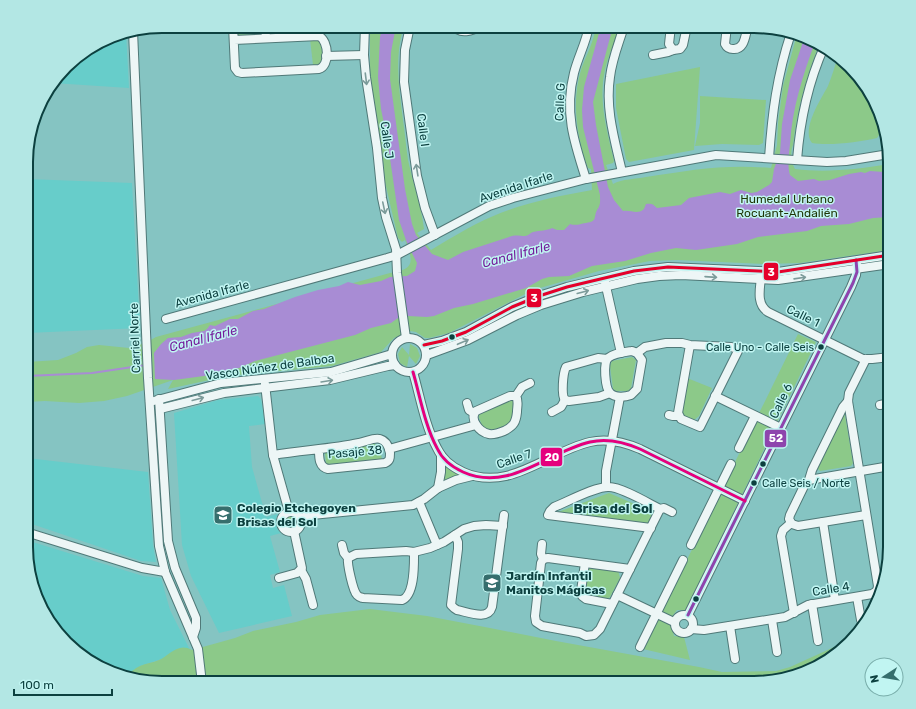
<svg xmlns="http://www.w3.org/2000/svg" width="916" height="709" viewBox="0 0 916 709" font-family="Rubik,sans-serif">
<rect width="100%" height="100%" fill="#85c4c2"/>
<g fill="#67cdca">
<polygon points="126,32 129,88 53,83 72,60 118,33"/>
<polygon points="27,179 132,183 140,328 27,333"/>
<polygon points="258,396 261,399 265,424 249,426 252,467 266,517 278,514 275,521 278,530 281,533 270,536 280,572 270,575 273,588 284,585 292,616 219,633 191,576 182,545 174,413 218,400"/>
<polygon points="27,458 148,472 153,545 156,562 141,561 26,522"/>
<polygon points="26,540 143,576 161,578 170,610 190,650 140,666 125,676 110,673 72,649 40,608 26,556"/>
</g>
<g fill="#8cc989">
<path d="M 370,26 L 404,26 C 394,58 399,88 403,120 C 405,133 406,147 408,160 C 413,183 421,205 424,229 L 417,233 L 431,250 C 451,238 470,226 491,217 C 523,203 558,196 592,190 L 591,169 L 588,168 C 577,138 571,102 581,70 C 586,55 594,42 596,26 L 619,26 C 616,41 608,55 605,70 C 598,101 607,131 614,161 L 613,163 L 606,165 L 613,184 C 622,179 636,179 646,177 C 691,170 725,164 771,168 L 777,145 L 778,123 L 783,86 L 797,34 L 806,36 L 819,45 C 806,77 797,110 793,145 C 790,152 791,163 795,169 C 827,173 858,169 890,164 L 890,250 L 800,263 L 765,264 L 677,260 L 650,261 L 599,271 L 533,290 L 449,333 L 429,338 L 425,338 L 416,332 L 410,331 L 394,338 L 381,352 L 332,366 L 228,376 L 168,389 L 173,380 L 127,396 L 104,401 L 79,403 L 45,401 L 27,402 L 27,362 L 58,360 L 76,353 L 87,347 L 99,345 L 129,348 L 149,341 L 156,337 L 390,273 C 416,269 413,261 405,240 L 402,242 L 398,238 L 385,182 L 383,160 L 373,103 L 370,72 Z"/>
<polygon points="261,30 261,34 236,35 235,31"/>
<polygon points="310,39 318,40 321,43 323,59 320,64 313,65"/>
<path d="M 838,56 L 844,60 L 880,109 L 883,129 L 877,138 C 859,142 830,146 812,143 C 801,129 821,99 828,86 C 832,76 835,66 838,56 Z"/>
<polygon points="700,67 694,150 629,162 626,159 616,108 616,84"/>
<polygon points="700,96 766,100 763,143 759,145 722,144 695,146 700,123"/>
<polygon points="798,334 816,342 686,610 677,610 670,619 674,636 684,637 690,660 643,649"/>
<polygon points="410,344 417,348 420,356 416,364 409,356 407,367 400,363 398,354 402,347 409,355"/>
<polygon points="632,357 636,360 631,388 628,391 616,391 613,389 610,366 612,361"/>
<polygon points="687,378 712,388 699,416 694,420 682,415 680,410"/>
<path d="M 512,398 L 515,400 L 513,422 C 501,427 495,432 483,428 L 478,415 Z"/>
<polygon points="843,414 845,415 853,463 851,466 820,471 817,468"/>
<polygon points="372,443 379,446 382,459 351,463 326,464 325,453 356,448"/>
<polygon points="444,463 462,476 443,481"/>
<polygon points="609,493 653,512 647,525 558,514 558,512"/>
<circle cx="291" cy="522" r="7"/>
<polygon points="591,568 618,570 620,578 610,597 607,599 586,594 584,592 588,569"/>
<path d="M 370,609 L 427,616 L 490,628 L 556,641 L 699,667 L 722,672 L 776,671 L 790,667 L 854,638 L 807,673 L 754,683 L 153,683 L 125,676 C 130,673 135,668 140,666 C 146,663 153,663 159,660 C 170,655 178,642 192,650 L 235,638 L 253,631 L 296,622 L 320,615 Z"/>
</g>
<path fill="#a88cd4" d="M 383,26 L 396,26 L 391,52 L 390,79 L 405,189 L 412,224 L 416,235 L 432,254 L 448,260 L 463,252 L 512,236 C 517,235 520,236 525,236 C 528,236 530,233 533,232 C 540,230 547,231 552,228 L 557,230 L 564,230 L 570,224 C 577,226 579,224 586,223 C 598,221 593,218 597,210 C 601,204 600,202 600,195 L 583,127 L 582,110 L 584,87 L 601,26 L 613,26 L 593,102 L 596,125 L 608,187 L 614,200 L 623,211 C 632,210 637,215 644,209 L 646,204 C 652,203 653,204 657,208 L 681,205 L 689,198 L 720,192 L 730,194 L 741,190 L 751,193 L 757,192 L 769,185 L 772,182 L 774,169 L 780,153 L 782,124 L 790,80 L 805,36 L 815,42 C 803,75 792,108 790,144 C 789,154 787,165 790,175 L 798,181 L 814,179 L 819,181 L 830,180 L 849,174 L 861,172 L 865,173 L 870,171 L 884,172 L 890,168 L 890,217 L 873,218 L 849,224 L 821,226 L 807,231 L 758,237 L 737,244 L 696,250 L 676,248 L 651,253 L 625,261 L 592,266 L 569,276 L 549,277 L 542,279 L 526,288 L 473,304 L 454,308 L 434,316 L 427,317 L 408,316 L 398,318 L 391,323 L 371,328 L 355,335 L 255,361 L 239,368 L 204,376 L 174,380 L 155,379 L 154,353 L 161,344 L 168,338 L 181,337 L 192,333 L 204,331 L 207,329 L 210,325 L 215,326 L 230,319 L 238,319 L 253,311 L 264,309 L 295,297 L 318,290 L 339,286 L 348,282 L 360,285 L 381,281 L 390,277 L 407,276 L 415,271 L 417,263 L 407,243 L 399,220 L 387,138 L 381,109 L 378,77 L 380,37 Z"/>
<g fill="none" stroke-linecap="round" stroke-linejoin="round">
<polyline stroke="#a88cd4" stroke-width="2" points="27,376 92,373 146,365"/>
<defs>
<g id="minor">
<path d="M 233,26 L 235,68 L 238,72 L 242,73 L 319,69 C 330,66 329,41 319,36 L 234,40"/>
<polyline points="265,26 266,38"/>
<polyline points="365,26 364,55 366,77 377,148 382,198 386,217 396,249 397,273 406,338"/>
<polyline points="410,26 405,50 404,82 417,176 425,208 435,235"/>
<path d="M 455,26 C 459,35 473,31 480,26"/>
<polyline points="671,26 669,44 673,50"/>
<path d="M 727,26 L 725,44 C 727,48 729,49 733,49 C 745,50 745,35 748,26"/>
<polyline points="133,31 148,378 159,546 165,572 198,649 202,683"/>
<polyline points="653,55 668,52 673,50 680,49 683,45 687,26"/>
<polyline points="326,56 364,55"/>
<path d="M 769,158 C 772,114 777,75 791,33"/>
<path d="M 797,160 C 800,121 808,83 824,47"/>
<path d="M 622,172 C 615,141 605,109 610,77 C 612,59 619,43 624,26"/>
<path d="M 586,179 C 574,142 564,112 574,73 C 578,57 586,43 589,26"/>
<path d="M 761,277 C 760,289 756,304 768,312 L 863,359 L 872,359 L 890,357"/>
<polyline points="605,282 621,353"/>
<polyline points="166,319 387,258 397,255 489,206 513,198 586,179 716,155 827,162 846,161 889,154"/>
<circle cx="409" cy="355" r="17"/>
<polyline points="424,345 442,341 466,332 512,307 539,296 567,287 634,271 668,267 778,272 890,255"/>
<path d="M 632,351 L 637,353 L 642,360 L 637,389 L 631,395 C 625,397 615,398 610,393 C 605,388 603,362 608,358 C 614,353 625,352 632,351 Z"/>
<polyline points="637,353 645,347 666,343 682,343 690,345 731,347 739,349 700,427 681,419 678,413 690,345"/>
<polyline points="427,355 468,340 517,315 541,305 583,292 637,279 659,276 681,275 778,280 890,264"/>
<polyline points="866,359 849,393 848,401 878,586 877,591"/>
<path d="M 413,372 C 420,396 425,426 437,448 C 442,459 452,467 463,472 C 509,493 547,452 590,442 C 607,438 624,442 640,449 L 745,501"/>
<polyline points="265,384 273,455 289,512"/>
<path d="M 516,396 L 510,396 L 476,411 C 469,419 479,432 489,434 C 494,435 499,433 504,431 C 514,426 516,422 517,412 C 517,406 519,401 516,396 L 522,387 L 530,383"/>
<polyline points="715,396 781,428"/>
<polyline points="159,399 168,541 175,568 196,618 196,628 193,637"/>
<path d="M 565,400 C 561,395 563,373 566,367 L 598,358 L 607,359"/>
<polyline points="565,400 569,401 599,397 610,393"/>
<polyline points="150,402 221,383 331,372 392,354"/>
<polyline points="467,403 469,410 474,413"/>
<polyline points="880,405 890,403"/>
<polyline points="160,409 224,393 330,380 388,366 395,365"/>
<polyline points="552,412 561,407 565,400"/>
<polyline points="669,415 673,416 678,416"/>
<polyline points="739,448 755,416"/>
<polyline points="389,449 476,425"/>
<path d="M 273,455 C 302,450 331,449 359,443 C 366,442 374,437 380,439 C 387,441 389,447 390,453 C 390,458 390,461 385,463 L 328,469 C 319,467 319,458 319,450"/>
<polyline points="809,480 812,470 843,407 848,401"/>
<polyline points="606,487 606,471 620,397"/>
<polyline points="438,488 441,472 441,455"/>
<polyline points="419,502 437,545"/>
<circle cx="291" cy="522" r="10"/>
<polyline points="866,515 798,526 792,524 789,519 790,515 805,484 809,480 890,466"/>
<polyline points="300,518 312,515 413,505 424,499 438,488 456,480 472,476"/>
<polyline points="823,522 835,600"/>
<polyline points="791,523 783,530 781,536 794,613"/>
<path d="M 651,528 L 548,515 L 550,511 L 554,507 C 567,502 596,486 609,487 C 621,487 648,503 660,509 L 664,508 L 672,512"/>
<polyline points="26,532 142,568 165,572"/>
<path d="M 455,535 L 458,542 L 458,549 L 451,605 L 454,608 L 457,610 C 468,612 488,621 492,607 L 504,515"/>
<polyline points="542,544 541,554 543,559 541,563 535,616 536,622 542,626 580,633 586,636 594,635 600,629 660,509"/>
<polyline points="342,545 344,553 348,558"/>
<polyline points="691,545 731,464"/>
<polyline points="348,558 356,554 406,551 414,552 430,548 444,542 464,529 474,526 486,525 503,526"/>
<path d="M 348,558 C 347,564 353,591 357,595 C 360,598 360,597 363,598 L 402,600 C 415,595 414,564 414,552"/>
<polyline points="543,559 548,558 630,569"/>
<polyline points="585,563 581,591 582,596 586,599 612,604"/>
<polyline points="301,570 306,579 313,605"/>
<polyline points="279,578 297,573 302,568 294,531"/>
<polyline points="617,595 674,622"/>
<polyline points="857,597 861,620"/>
<polyline points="812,604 818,641"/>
<circle cx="684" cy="624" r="9"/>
<polyline points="688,615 851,287 856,275 857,265"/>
<polyline points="772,620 777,652"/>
<polyline points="730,626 735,659"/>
<polyline points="691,629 704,630 785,617 808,605 872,594 877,591"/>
<polyline points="640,647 683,560"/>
</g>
</defs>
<use href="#minor" stroke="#507978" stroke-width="10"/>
<use href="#minor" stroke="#edf6f6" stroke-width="8"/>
<defs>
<polyline id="bus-1" points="688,615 853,283 857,272 856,260"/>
<polyline id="bus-2" points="424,345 442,341 466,332 512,307 539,296 567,287 634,271 668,267 778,272 890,255"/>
<path id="bus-3" d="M 413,372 C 420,396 425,426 437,448 C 442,459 452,467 463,472 C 509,493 547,452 590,442 C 607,438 624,442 640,449 L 745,501"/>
</defs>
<use href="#bus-1" stroke="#c1f5f2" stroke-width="6"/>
<use href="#bus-2" stroke="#c1f5f2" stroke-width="6"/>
<use href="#bus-3" stroke="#c1f5f2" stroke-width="6"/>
<use href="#bus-1" stroke="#8e44ad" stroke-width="3"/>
<use href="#bus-2" stroke="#e4002b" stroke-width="3"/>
<use href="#bus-3" stroke="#e5007d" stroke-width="3"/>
</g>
<defs><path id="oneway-shaft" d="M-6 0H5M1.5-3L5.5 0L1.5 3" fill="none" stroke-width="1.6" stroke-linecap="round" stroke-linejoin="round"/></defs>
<g stroke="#7c9b9a">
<use href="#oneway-shaft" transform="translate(366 79) rotate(83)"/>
<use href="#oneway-shaft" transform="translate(417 170) rotate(-99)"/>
<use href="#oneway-shaft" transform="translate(384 208) rotate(78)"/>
<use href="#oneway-shaft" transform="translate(711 277) rotate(4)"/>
<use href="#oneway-shaft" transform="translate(800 278) rotate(-8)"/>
<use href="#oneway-shaft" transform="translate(583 292) rotate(-15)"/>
<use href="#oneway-shaft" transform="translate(463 342) rotate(-23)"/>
<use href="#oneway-shaft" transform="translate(327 381) rotate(-9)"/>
<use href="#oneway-shaft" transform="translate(198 399) rotate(-15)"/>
</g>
<defs>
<symbol id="school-square" viewBox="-11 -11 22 22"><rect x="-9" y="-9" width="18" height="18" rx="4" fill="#366e6d" stroke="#c1f5f2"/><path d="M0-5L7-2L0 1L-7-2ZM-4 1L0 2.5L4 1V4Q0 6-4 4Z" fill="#fff"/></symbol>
</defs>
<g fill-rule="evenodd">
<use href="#school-square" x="212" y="504" width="22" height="22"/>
<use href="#school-square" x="481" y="572" width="22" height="22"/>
</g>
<g fill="#0c403f" stroke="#c1f5f2" stroke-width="1.5">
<circle cx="452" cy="337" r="3.5"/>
<circle cx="821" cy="347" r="3.5"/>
<circle cx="763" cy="464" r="3.5"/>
<circle cx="754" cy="483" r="3.5"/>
<circle cx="696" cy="599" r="3.5"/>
</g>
<g text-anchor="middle" stroke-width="3" stroke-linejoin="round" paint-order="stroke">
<g font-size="11" fill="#0c403f" stroke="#c1f5f2" text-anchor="end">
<text x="814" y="351">Calle Uno - Calle Seis</text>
<text x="762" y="487" text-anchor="start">Calle Seis / Norte</text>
</g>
<g font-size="12" fill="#0c403f" stroke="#c1f5f2">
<text transform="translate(560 102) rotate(-88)" y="4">Calle G</text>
<text transform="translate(423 130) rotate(83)" y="4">Calle I</text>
<text transform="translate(387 140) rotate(82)" y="4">Calle J</text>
<text transform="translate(516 187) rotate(-18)" y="4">Avenida Ifarle</text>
<text transform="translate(212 294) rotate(-15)" y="4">Avenida Ifarle</text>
<text transform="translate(803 316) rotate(26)" y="4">Calle 1</text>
<text transform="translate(135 338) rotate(-92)" y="4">Carriel Norte</text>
<text transform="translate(270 367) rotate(-8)" y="4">Vasco Núñez de Balboa</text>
<text transform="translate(781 401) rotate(-64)" y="4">Calle 6</text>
<text transform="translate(355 452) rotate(-5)" y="4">Pasaje 38</text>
<text transform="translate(514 459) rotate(-19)" y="4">Calle 7</text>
<text transform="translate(831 589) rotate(-9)" y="4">Calle 4</text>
</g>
<g font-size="12" fill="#1e3505" stroke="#c1f5f2">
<text x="787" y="203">Humedal Urbano<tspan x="787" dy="14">Rocuant-Andalién</tspan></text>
</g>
<g font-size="12" font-weight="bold" fill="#0c403f" stroke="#c1f5f2" text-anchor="start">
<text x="237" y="512">Colegio Etchegoyen<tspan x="237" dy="14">Brisas del Sol</tspan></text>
<text x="506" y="580">Jardín Infantil<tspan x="506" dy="14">Manitos Mágicas</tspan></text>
</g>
<g font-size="13" font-style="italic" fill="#751d9c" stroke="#c1f5f2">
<text transform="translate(516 254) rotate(-15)" y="5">Canal Ifarle</text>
<text transform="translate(203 338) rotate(-15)" y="5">Canal Ifarle</text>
</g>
<g font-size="13" font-weight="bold" fill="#0c403f" stroke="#c1f5f2">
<text x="613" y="513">Brisa del Sol</text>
</g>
</g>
<path d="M0 0H916V709H0ZM162 33H754A129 129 0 0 1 883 162V547A129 129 0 0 1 754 676H162A129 129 0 0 1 33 547V162A129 129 0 0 1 162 33Z" fill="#b3e7e4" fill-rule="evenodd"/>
<path fill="none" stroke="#0c403f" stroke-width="2" d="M162 33H754A129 129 0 0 1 883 162V547A129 129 0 0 1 754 676H162A129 129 0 0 1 33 547V162A129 129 0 0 1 162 33Z"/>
<g stroke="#c1f5f2" stroke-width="1.5">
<rect x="763" y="262" width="16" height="19" rx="4" fill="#e4002b"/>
<rect x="526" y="288" width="16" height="20" rx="4" fill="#e4002b"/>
<rect x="764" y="429" width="23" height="19" rx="4" fill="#8e44ad"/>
<rect x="540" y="447" width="23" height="20" rx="4" fill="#e5007d"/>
</g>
<g font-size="11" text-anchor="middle" font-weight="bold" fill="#fff">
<text x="771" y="276">3</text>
<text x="534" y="302">3</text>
<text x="776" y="442">52</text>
<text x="552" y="461">20</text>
</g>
<g transform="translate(884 677) rotate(258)"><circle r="19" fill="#c1f5f2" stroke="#79adaa"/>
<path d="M0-3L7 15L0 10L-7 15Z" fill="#366e6d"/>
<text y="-6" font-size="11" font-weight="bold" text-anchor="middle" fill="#0c403f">N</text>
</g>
<path d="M14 689v6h98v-6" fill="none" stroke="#0c403f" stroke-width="2"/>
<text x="20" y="689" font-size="12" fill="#0c403f" stroke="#c1f5f2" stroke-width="3" paint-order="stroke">100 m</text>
</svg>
